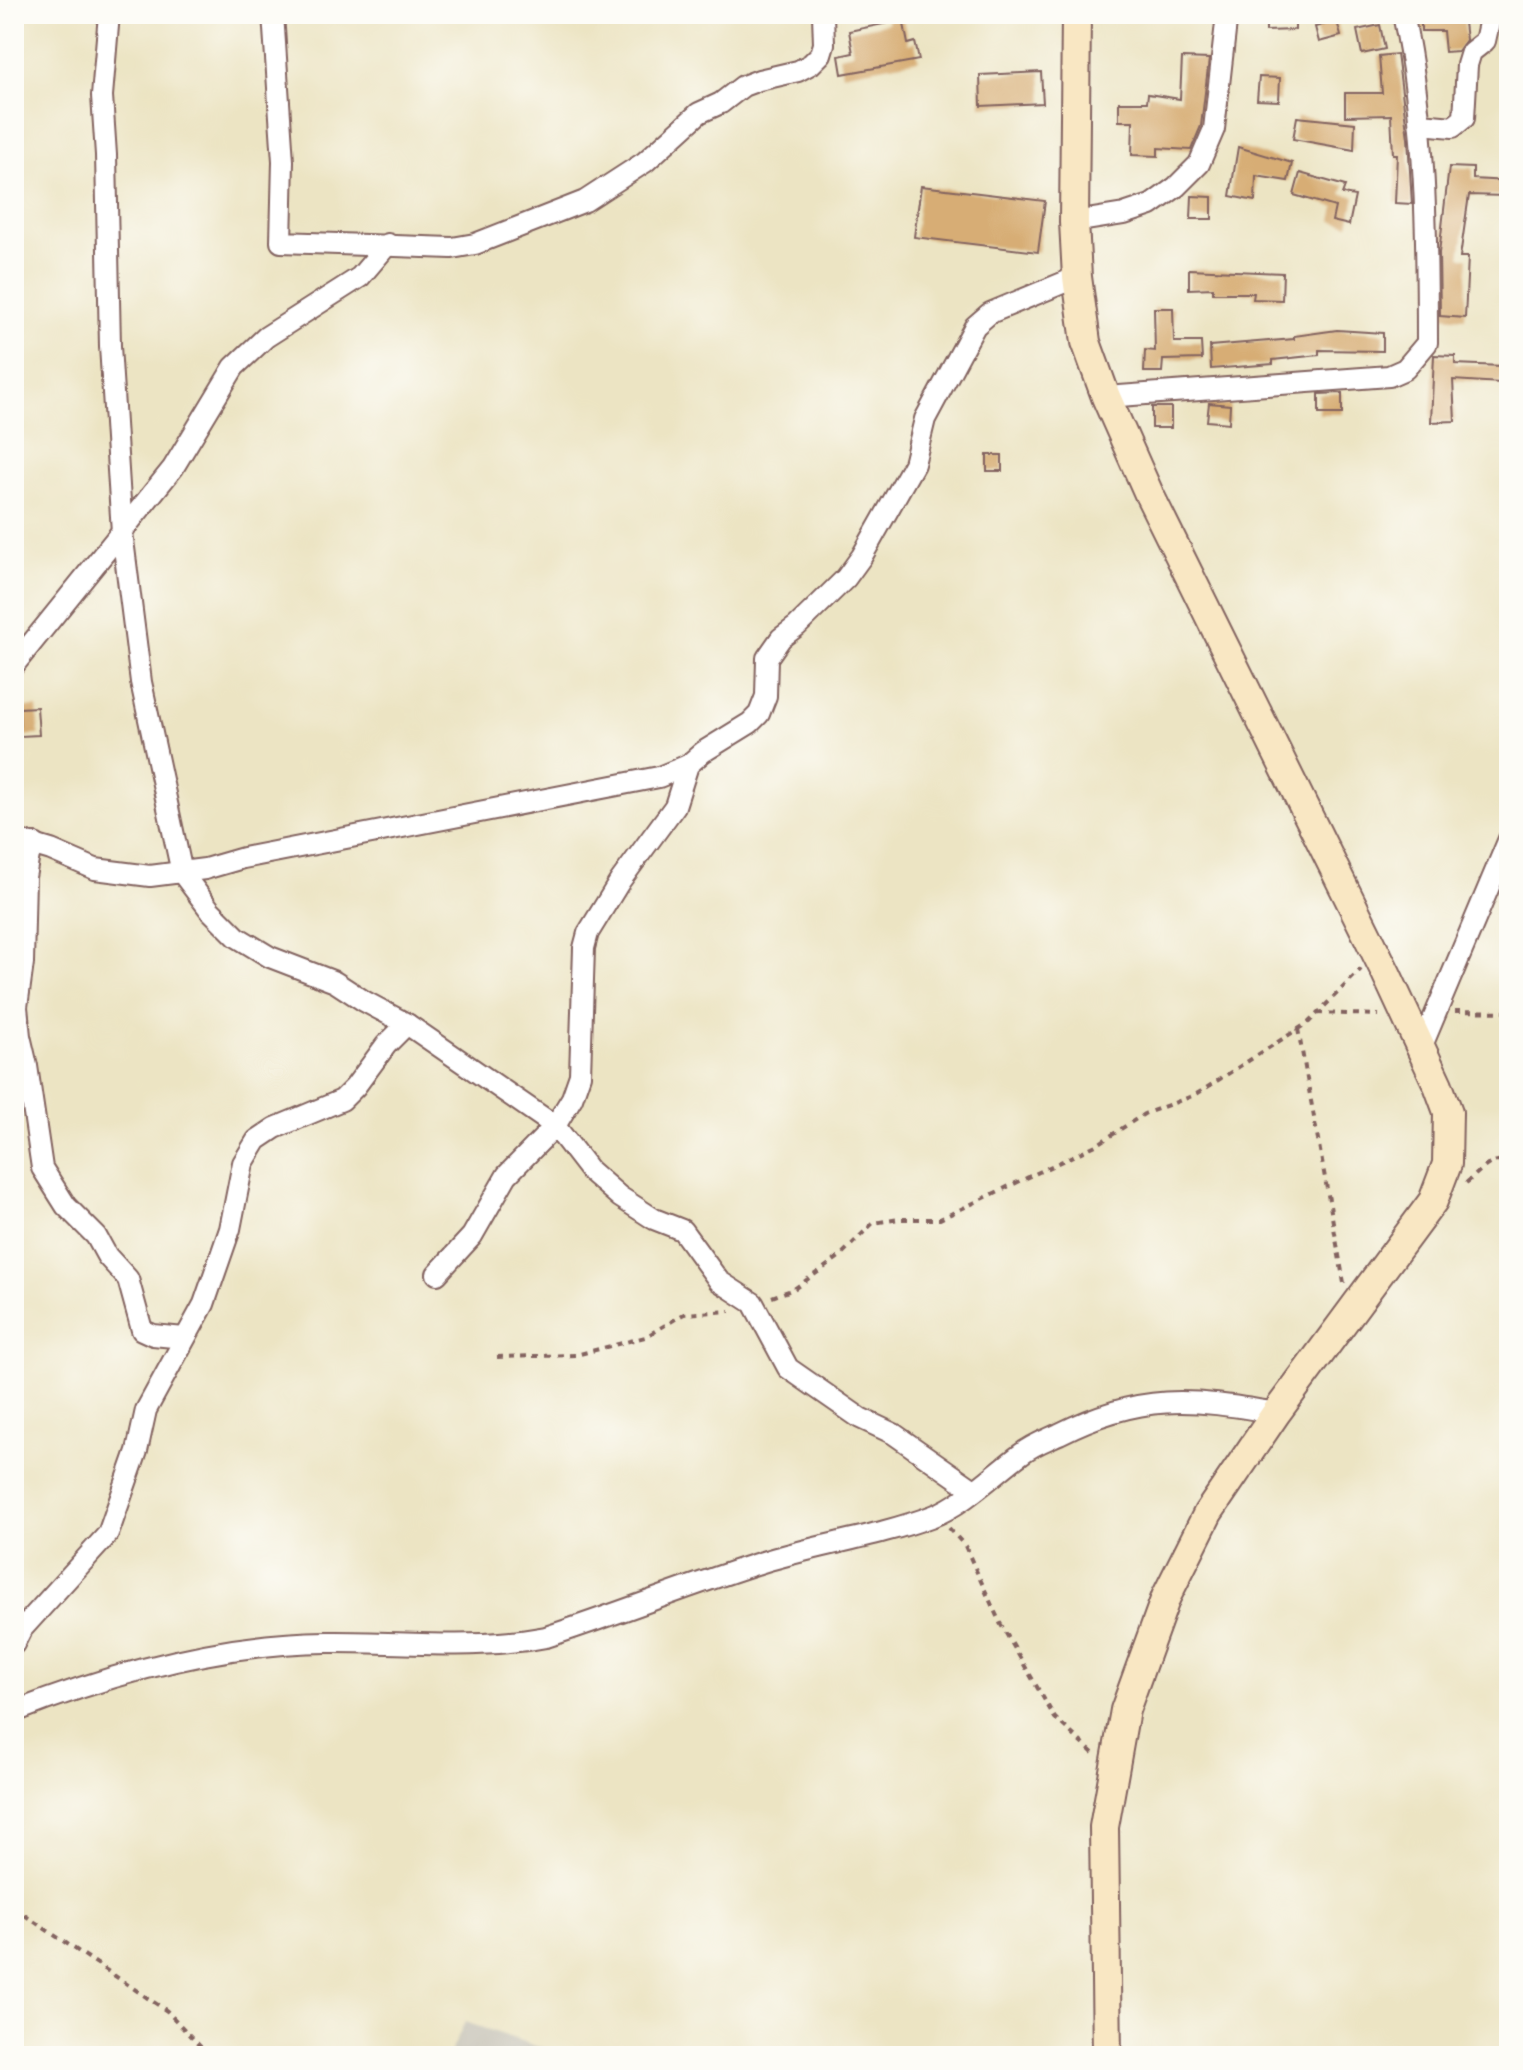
<svg xmlns="http://www.w3.org/2000/svg" width="1523" height="2070" viewBox="0 0 1523 2070" font-family="'Sorts Mill Goudy',serif">
<rect width="100%" height="100%" fill="#fdfcf7"/>
<filter id="ink" filterUnits="userSpaceOnUse"><feTurbulence type="fractalNoise" baseFrequency=".0125" numOctaves="2"/><feDisplacementMap in="SourceGraphic" scale="16" xChannelSelector="R" yChannelSelector="G"/><feConvolveMatrix kernelMatrix="1 2 1 2 8 2 1 2 1" color-interpolation-filters="sRGB"/></filter>
<filter id="wash" filterUnits="userSpaceOnUse"><feTurbulence type="fractalNoise" baseFrequency=".006" numOctaves="4" result="noise"/><feDisplacementMap in="SourceGraphic" scale="32" xChannelSelector="R" yChannelSelector="G"/><feGaussianBlur stdDeviation="1.8" result="paint"/><feColorMatrix in="noise" values="0 0 0 0 0 0 0 0 0 0 0 0 0 0 0 0 0 1.4 0 .05"/><feComposite in="paint" operator="in"/></filter>
<g filter="url(#wash)">
<rect width="100%" height="100%" fill="#ece4c3"/>
<polygon fill="#c7c4b8" points="465,2022 565,2056 449,2056"/>
<g id="blocks">
<g fill="#d7ad74">
<polygon points="886,14 902,14 908,44 915,42 919,60 842,74 839,56 853,53 849,31 888,23"/>
<polygon points="1295,14 1295,30 1266,31 1266,15"/>
<polygon points="1421,14 1463,14 1466,40 1458,51 1445,52 1443,31 1421,31"/>
<polygon points="1337,21 1341,36 1319,42 1315,27"/>
<polygon points="1380,25 1385,49 1362,54 1357,30"/>
<polygon points="1397,54 1408,138 1412,204 1395,203 1397,154 1393,154 1391,115 1345,116 1345,93 1382,93 1379,56"/>
<polygon points="1182,58 1209,59 1201,126 1191,150 1158,148 1158,156 1132,155 1133,121 1119,121 1119,102 1147,102 1148,94 1180,99"/>
<polygon points="1041,72 1043,103 981,106 980,75"/>
<polygon points="1259,77 1280,78 1279,101 1257,100"/>
<polygon points="1297,117 1355,123 1354,150 1293,139"/>
<polygon points="1238,147 1292,163 1288,181 1256,176 1255,201 1230,196"/>
<polygon points="1449,167 1473,168 1473,179 1507,181 1506,196 1469,195 1460,257 1468,257 1465,318 1440,316 1439,253"/>
<polygon points="1300,173 1345,186 1342,194 1355,196 1349,225 1332,221 1335,207 1294,195"/>
<polygon points="921,186 1045,201 1038,252 914,237"/>
<polygon points="1192,196 1212,197 1212,219 1191,219"/>
<polygon points="1189,269 1283,273 1282,300 1253,299 1254,293 1213,293 1213,288 1189,289"/>
<polygon points="1154,308 1173,308 1174,342 1201,342 1202,359 1163,360 1162,372 1144,372 1145,350 1155,351"/>
<polygon points="1337,330 1383,333 1383,351 1319,350 1319,355 1273,360 1273,364 1211,369 1210,346 1294,339 1294,336"/>
<polygon points="1434,355 1455,356 1455,364 1502,366 1501,383 1453,380 1455,421 1431,422"/>
<polygon points="1342,393 1342,414 1319,414 1319,394"/>
<polygon points="1209,403 1230,405 1229,423 1207,421"/>
<rect x="1152" y="407" width="19" height="21"/>
<rect x="987" y="455" width="15" height="16"/>
<polygon points="37,707 39,735 20,736 19,708"/>
</g>
</g>
</g>
<g filter="url(#ink)">
<use href="#blocks" fill-opacity="0" stroke="#836460" stroke-width="2"/>
<g fill="none" stroke-linecap="round" stroke-linejoin="round">
<defs>
<g id="minor">
<polyline points="109,14 102,96 106,155 110,346 122,532 141,682 182,873 210,910 237,937 270,957 335,982 364,1001 407,1024 555,1126 589,1170 620,1197 654,1219 682,1230 719,1281 753,1303 788,1368 860,1418 894,1434 974,1490"/>
<polyline points="273,14 283,161 281,242 452,248 475,244 585,201 645,162 699,113 721,103 743,86 759,80 798,71 811,64 821,54 824,44 823,14"/>
<polyline points="1421,124 1453,127 1464,118 1467,65 1471,52 1485,41 1491,14"/>
<polyline points="1074,222 1124,214 1151,205 1176,187 1199,164 1214,129 1227,14"/>
<path d="M 1106,397 L 1389,376 L 1405,369 L 1427,343 C 1427,233 1426,122 1403,14"/>
<polyline points="14,665 173,468 234,367 266,337 360,277 388,244"/>
<polyline points="14,839 51,850 95,869 150,876 205,869 243,858 659,777 688,765"/>
<polyline points="35,844 29,855 25,877 23,963 17,1007 20,1036 27,1066 42,1168 66,1206 96,1236 107,1256 128,1279 142,1330 153,1335 184,1338"/>
<polyline points="1421,1048 1509,839"/>
<polyline points="437,1274 472,1236 507,1175 555,1126 572,1098 580,1075 584,948 588,933 620,881 675,806 688,765 703,752 750,723 759,714 766,696 767,658 781,638 797,626 846,578 862,556 914,464 925,419 975,326 990,313 1077,277"/>
<polyline points="14,1644 21,1630 108,1534 137,1451 146,1410 204,1304 230,1229 243,1163 257,1140 275,1128 342,1100 355,1087 386,1045 407,1024"/>
<path d="M 14,1712 C 113,1673 220,1643 327,1642 C 402,1641 471,1651 546,1637 C 621,1613 694,1583 769,1560 C 823,1544 879,1536 933,1516 C 963,1505 995,1473 1021,1454 C 1032,1445 1046,1440 1059,1434 C 1140,1393 1190,1398 1276,1413"/>
</g>
<polyline id="secondary" points="1076,14 1074,222 1077,277 1086,342 1106,397 1149,494 1386,973 1438,1085 1448,1112 1447,1164 1433,1201 1276,1413 1208,1513 1166,1597 1125,1710 1104,1827 1107,2056"/>
</defs>
<use href="#minor" stroke="#836460" stroke-width="24"/>
<use href="#secondary" stroke="#836460" stroke-width="32"/>
<g stroke="#836460" stroke-width="4" stroke-dasharray="6 6" stroke-linecap="butt">
<polyline points="1455,1011 1509,1012"/>
<polyline points="1317,1013 1379,1015"/>
<polyline points="1298,1029 1344,1283"/>
<path d="M 1466,1183 C 1480,1172 1490,1157 1509,1161"/>
<polyline points="772,1297 794,1289 839,1257 873,1223 900,1219 940,1219 1098,1144 1144,1114 1195,1095 1309,1022 1361,969"/>
<polyline points="497,1357 576,1355 645,1337 684,1314 730,1311"/>
<polyline points="949,1528 965,1546 1000,1623 1055,1718 1094,1754"/>
<polyline points="14,1908 167,2011 209,2056"/>
</g>
<use href="#minor" stroke="#fff" stroke-width="20"/>
<use href="#secondary" stroke="#f9e7c3" stroke-width="28"/>
</g>
</g>
<rect width="1523" height="2070" fill="none" stroke="#fdfcf7" stroke-width="48"/>
</svg>
